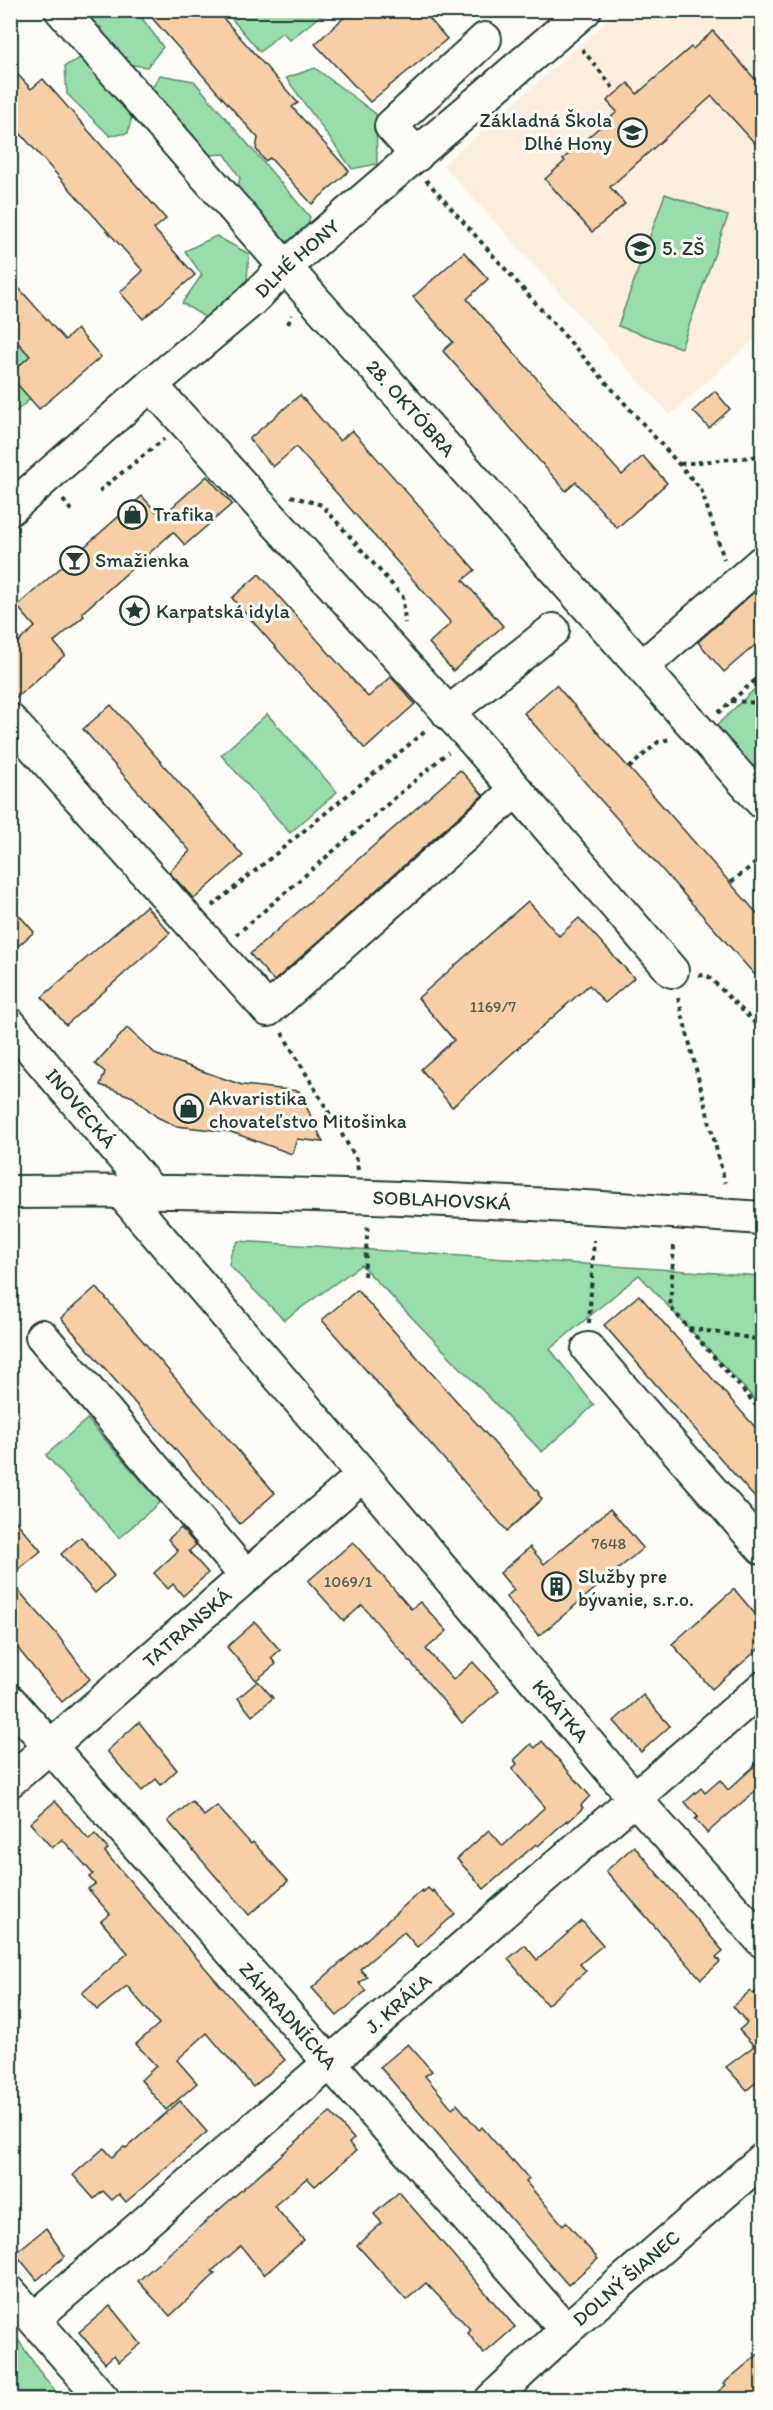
<svg xmlns="http://www.w3.org/2000/svg" width="773" height="2410" viewBox="0 0 773 2410" font-family="Itim,sans-serif">
<rect width="100%" height="100%" fill="#fdfcf7"/>
<filter id="ink" filterUnits="userSpaceOnUse"><feTurbulence type="fractalNoise" baseFrequency=".0167" numOctaves="2"/><feDisplacementMap in="SourceGraphic" scale="12" xChannelSelector="R" yChannelSelector="G"/><feConvolveMatrix kernelMatrix="1 2 1 2 8 2 1 2 1" color-interpolation-filters="sRGB"/></filter>
<g filter="url(#ink)">
<polygon fill="#fceedf" points="619,11 762,11 762,332 670,415 443,165"/>
<g fill="#98ddaa" stroke="#5c8d6f" stroke-width="1.5">
<polygon points="76,11 137,11 163,47 147,67 113,62 101,27 79,25"/>
<polygon points="225,11 326,11 290,40 282,32 260,52"/>
<polygon points="86,55 132,115 128,133 110,136 67,94 65,66"/>
<polygon points="315,68 376,114 377,164 352,169 286,78"/>
<polygon points="160,75 194,81 310,217 304,240 279,250 234,199 240,178 225,154 196,156 186,125 146,98"/>
<polygon points="665,194 728,216 681,348 618,326"/>
<polygon points="216,236 249,254 247,280 211,321 182,303 202,275 185,251"/>
<polygon points="10,325 57,375 11,416 10,416"/>
<polygon points="762,682 762,780 716,726"/>
<polygon points="267,714 337,792 290,833 221,755"/>
<polygon points="238,1241 762,1276 762,1407 639,1275 550,1349 594,1405 542,1452 361,1265 284,1320 229,1265 231,1253"/>
<polygon points="87,1419 160,1502 119,1538 46,1455"/>
<polygon points="10,2328 40,2372 62,2399 11,2399"/>
</g>
<g fill="#f8cea7" stroke="#1f3d34" stroke-width="1.5">
<polygon points="145,10 216,10 298,103 292,107 349,171 312,204 270,158 265,161 256,149 258,138"/>
<polygon points="352,10 422,10 447,39 370,102 315,44"/>
<polygon points="713,31 760,85 754,90 762,100 762,151 712,96 610,187 625,204 592,232 545,179 565,161 563,159 617,112 607,101 628,83 637,94 691,47 693,49"/>
<polygon points="10,66 31,89 43,79 166,219 154,229 195,275 143,319 120,292 143,271 10,122"/>
<polygon points="464,252 488,279 467,299 517,356 622,475 643,456 667,483 617,528 576,482 566,491 443,351 453,342 413,297"/>
<polygon points="10,278 65,340 77,329 101,357 39,409 10,376 10,374 30,356 10,334"/>
<polygon points="715,391 730,409 709,428 693,411"/>
<polygon points="300,395 340,441 352,430 475,570 463,580 503,626 453,671 429,643 451,623 296,447 273,467 249,439"/>
<polygon points="207,476 232,504 185,545 173,532 82,613 84,616 54,642 65,655 10,703 10,649 35,627 17,606 142,496 161,517"/>
<polygon points="259,574 368,697 391,677 415,704 365,749 232,598"/>
<polygon points="762,585 762,639 724,672 698,642"/>
<polygon points="556,685 762,919 762,983 524,713"/>
<polygon points="111,705 243,856 194,899 169,872 190,851 83,729"/>
<polygon points="460,770 483,795 274,981 250,954"/>
<polygon points="528,901 559,936 579,918 634,978 605,1003 589,985 452,1107 421,1069 454,1040 418,998"/>
<polygon points="10,905 34,932 10,953"/>
<polygon points="146,906 170,933 66,1025 42,997"/>
<polygon points="127,1028 157,1055 242,1085 299,1091 323,1142 297,1139 292,1154 231,1132 176,1126 157,1117 133,1097 100,1085 105,1072 95,1064"/>
<polygon points="96,1287 275,1493 240,1524 61,1318"/>
<polygon points="357,1290 539,1493 538,1494 542,1499 507,1531 322,1320"/>
<polygon points="639,1295 762,1435 762,1506 604,1325"/>
<polygon points="610,1509 643,1548 539,1636 506,1597 514,1590 500,1573 530,1547 544,1564"/>
<polygon points="10,1514 41,1551 10,1576"/>
<polygon points="181,1528 196,1545 189,1551 208,1573 183,1596 173,1584 168,1589 154,1573 178,1551 168,1539"/>
<polygon points="81,1537 114,1576 95,1593 61,1554"/>
<polygon points="353,1542 411,1609 420,1602 447,1631 426,1649 453,1680 473,1662 499,1691 462,1723 362,1605 344,1621 308,1581"/>
<polygon points="10,1581 56,1633 90,1679 62,1702 10,1639"/>
<polygon points="734,1589 762,1622 762,1646 712,1689 672,1644"/>
<polygon points="255,1622 280,1650 271,1658 276,1664 256,1680 227,1647"/>
<polygon points="258,1681 273,1698 252,1716 238,1698"/>
<polygon points="643,1695 670,1726 641,1752 614,1721"/>
<polygon points="139,1722 177,1770 161,1785 156,1779 142,1791 107,1751"/>
<polygon points="542,1741 590,1796 581,1805 583,1808 568,1822 567,1820 538,1846 536,1844 484,1889 457,1859 489,1830 503,1846 545,1807 512,1769 517,1764 514,1760 531,1744 535,1748"/>
<polygon points="762,1759 762,1785 707,1833 695,1819 698,1817 685,1802 701,1788 705,1793 720,1780 728,1790"/>
<polygon points="55,1801 89,1840 95,1834 108,1849 105,1852 285,2060 253,2087 207,2033 177,2060 197,2083 166,2110 141,2080 156,2066 136,2044 159,2024 127,1986 97,2010 82,1993 128,1953 101,1921 110,1914 88,1889 95,1884 89,1877 93,1874 62,1839 52,1848 30,1823"/>
<polygon points="192,1801 204,1816 217,1806 251,1844 253,1842 288,1881 249,1915 168,1821"/>
<polygon points="634,1846 723,1951 716,1957 720,1962 701,1979 606,1871"/>
<polygon points="428,1888 432,1892 433,1890 455,1914 417,1947 404,1932 360,1969 367,1977 359,1983 366,1991 337,2016 312,1988 422,1890 423,1892"/>
<polygon points="582,1921 603,1945 580,1964 586,1971 547,2005 508,1959 525,1945 537,1960"/>
<polygon points="762,1987 762,2077 747,2090 726,2067 754,2046 739,2030 747,2023 733,2006 750,1991 753,1994"/>
<polygon points="408,2044 432,2071 425,2076 452,2108 457,2104 479,2130 482,2127 512,2162 513,2160 529,2179 526,2182 563,2225 566,2222 598,2259 568,2285 380,2067"/>
<polygon points="180,2101 207,2132 126,2202 119,2194 112,2200 103,2191 94,2199 73,2175 104,2148 112,2157 124,2147 126,2148"/>
<polygon points="330,2112 354,2139 349,2143 356,2151 315,2186 307,2178 274,2206 304,2240 264,2275 241,2246 212,2271 215,2274 170,2316 138,2281"/>
<polygon points="399,2192 515,2327 484,2354 468,2333 471,2330 426,2283 406,2300 357,2245 382,2223 374,2214"/>
<polygon points="46,2228 65,2256 37,2280 15,2253"/>
<polygon points="110,2306 141,2344 119,2362 114,2355 105,2363 79,2332"/>
<polygon points="762,2351 762,2400 708,2400 726,2385 724,2383"/>
</g>
<g fill="none" stroke-linecap="round" stroke-linejoin="round">
<defs>
<g id="minor">
<path id="s1" d="M 61,10 L 302,286 L 762,802"/>
<polyline points="417,155 391,126 485,39"/>
<polyline points="151,385 468,734 672,971"/>
<path id="s2" d="M 10,509 L 151,385 L 252,300 L 285,267 L 585,10"/>
<polyline points="642,667 762,562"/>
<polyline points="448,713 553,630"/>
<polyline points="10,720 268,1010 516,790"/>
<path id="s3" d="M 10,1024 L 152,1192"/>
<path id="s4" d="M 10,1192 C 262,1189 512,1201 762,1218"/>
<path id="s5" d="M 121,1192 L 363,1475 L 634,1798 L 762,1941"/>
<polyline points="42,1336 246,1576"/>
<polyline points="588,1349 762,1548"/>
<path id="s6" d="M 10,1701 L 566,2330"/>
<path id="s7" d="M 10,1781 L 363,1475"/>
<polyline points="10,2292 104,2400"/>
<path id="s8" d="M 34,2319 L 762,1688"/>
<path id="s9" d="M 491,2400 L 566,2330 L 762,2160"/>
</g>
</defs>
<use href="#minor" stroke="#1f3d34" stroke-width="36"/>
<g stroke="#1f3d34" stroke-width="4" stroke-dasharray="4.5 4.5" stroke-linecap="butt">
<polyline points="582,49 614,89"/>
<polyline points="426,180 701,489 724,559"/>
<polyline points="288,324 292,315"/>
<polyline points="680,464 762,456"/>
<polyline points="99,491 164,439"/>
<polyline points="291,496 322,505 403,597 405,623"/>
<polyline points="63,500 74,514"/>
<polyline points="731,701 762,703"/>
<polyline points="718,713 762,674"/>
<polyline points="629,768 658,742 670,739"/>
<polyline points="731,882 762,858"/>
<polyline points="212,906 427,730"/>
<polyline points="236,935 448,752"/>
<polyline points="699,975 708,976 762,1030"/>
<polyline points="678,998 725,1183"/>
<polyline points="282,1033 357,1160 358,1171"/>
<polyline points="674,1246 670,1307 762,1412"/>
<polyline points="364,1276 368,1223"/>
<polyline points="589,1323 594,1240"/>
<polyline points="689,1328 762,1340"/>
</g>
<use href="#minor" stroke="#fdfcf7" stroke-width="32"/>
</g>
</g>
<defs>
<symbol id="school-ring" viewBox="-11 -11 22 22"><circle r="9.5" fill="#fdfcf7" stroke="#1f3d34" stroke-width="1.5"/><path d="M0-5L7-2L0 1L-7-2ZM-4 1L0 2.5L4 1V4Q0 6-4 4Z" fill="#1f3d34"/></symbol>
<symbol id="shop-ring" viewBox="-11 -11 22 22"><circle r="9.5" fill="#fdfcf7" stroke="#1f3d34" stroke-width="1.5"/><path d="M-5-2.5h2.3a2.7 3.5 0 0 1 5.4 0H5L5.5 6h-11ZM-1.5-2.5h3a1.5 2.3 0 0 0-3 0Z" fill="#1f3d34"/></symbol>
<symbol id="bar-ring" viewBox="-11 -11 22 22"><circle r="9.5" fill="#fdfcf7" stroke="#1f3d34" stroke-width="1.5"/><path d="M-6-5H6L.8 .8V4.5H3.5V6h-7V4.5H-.8V.8Z" fill="#1f3d34"/></symbol>
<symbol id="sight-ring" viewBox="-11 -11 22 22"><circle r="9.5" fill="#fdfcf7" stroke="#1f3d34" stroke-width="1.5"/><path d="M0-6L1.8-2.2L6-1.7L2.9 1.2L3.7 5.4L0 3.3L-3.7 5.4L-2.9 1.2L-6-1.7L-1.8-2.2Z" fill="#1f3d34"/></symbol>
<symbol id="building-ring" viewBox="-11 -11 22 22"><circle r="9.5" fill="#fdfcf7" stroke="#1f3d34" stroke-width="1.5"/><path d="M-4-6H4V6H1V3H-1V6H-4ZM-2.5-4.3h1.7v1.8h-1.7ZM.8-4.3h1.7v1.8H.8ZM-2.5-1h1.7V.8h-1.7ZM.8-1h1.7V.8H.8Z" fill="#1f3d34"/></symbol>
</defs>
<g fill-rule="evenodd">
<use href="#school-ring" x="616" y="116" width="33" height="33"/>
<use href="#school-ring" x="624" y="232" width="33" height="33"/>
<use href="#shop-ring" x="116" y="498" width="33" height="33"/>
<use href="#bar-ring" x="58" y="544" width="33" height="33"/>
<use href="#sight-ring" x="118" y="594" width="33" height="33"/>
<use href="#shop-ring" x="172" y="1092" width="33" height="33"/>
<use href="#building-ring" x="540" y="1570" width="33" height="33"/>
</g>
<g text-anchor="middle" stroke-width="6" stroke-linejoin="round" paint-order="stroke">
<g font-size="16" fill="#556151">
<text x="493" y="1012">1169/7</text>
<text x="609" y="1549">7648</text>
<text x="348" y="1587">1069/1</text>
</g>
<g font-size="20" fill="#1f3d34" stroke="#fdfcf7" text-anchor="start">
<text x="612" y="127" text-anchor="end">Základná Škola<tspan x="612" dy="23">Dlhé Hony</tspan></text>
<text x="662" y="255">5. ZŠ</text>
<text x="153" y="521">Trafika</text>
<text x="95" y="567">Smažienka</text>
<text x="156" y="618">Karpatská idyla</text>
<text x="209" y="1105">Akvaristika<tspan x="209" dy="23">chovateľstvo Mitošinka</tspan></text>
<text x="578" y="1583">Služby pre<tspan x="578" dy="23">bývanie, s.r.o.</tspan></text>
</g>
<g font-size="20" fill="#1f3d34" stroke="#fdfcf7">
<text dy="7" stroke="none"><textPath href="#s2" startOffset="381">DLHÉ HONY</textPath></text>
<text dy="7" stroke="none"><textPath href="#s1" startOffset="530">28. OKTÓBRA</textPath></text>
<text dy="7" stroke="none"><textPath href="#s3" startOffset="110">INOVECKÁ</textPath></text>
<text dy="7" stroke="none"><textPath href="#s4" startOffset="432">SOBLAHOVSKÁ</textPath></text>
<text dy="7" stroke="none"><textPath href="#s7" startOffset="234">TATRANSKÁ</textPath></text>
<text dy="7" stroke="none"><textPath href="#s5" startOffset="680">KRÁTKA</textPath></text>
<text dy="7" stroke="none"><textPath href="#s8" startOffset="482">J. KRÁĽA</textPath></text>
<text dy="7" stroke="none"><textPath href="#s6" startOffset="420">ZÁHRADNÍCKA</textPath></text>
<text dy="7" stroke="none"><textPath href="#s9" startOffset="182">DOLNÝ ŠIANEC</textPath></text>
</g>
</g>
<rect width="773" height="2410" fill="none" stroke="#fdfcf7" stroke-width="36"/>
<rect x="18" y="18" width="737" height="2374" fill="none" stroke="#1f3d34" stroke-width="2" filter="url(#ink)"/>
</svg>
